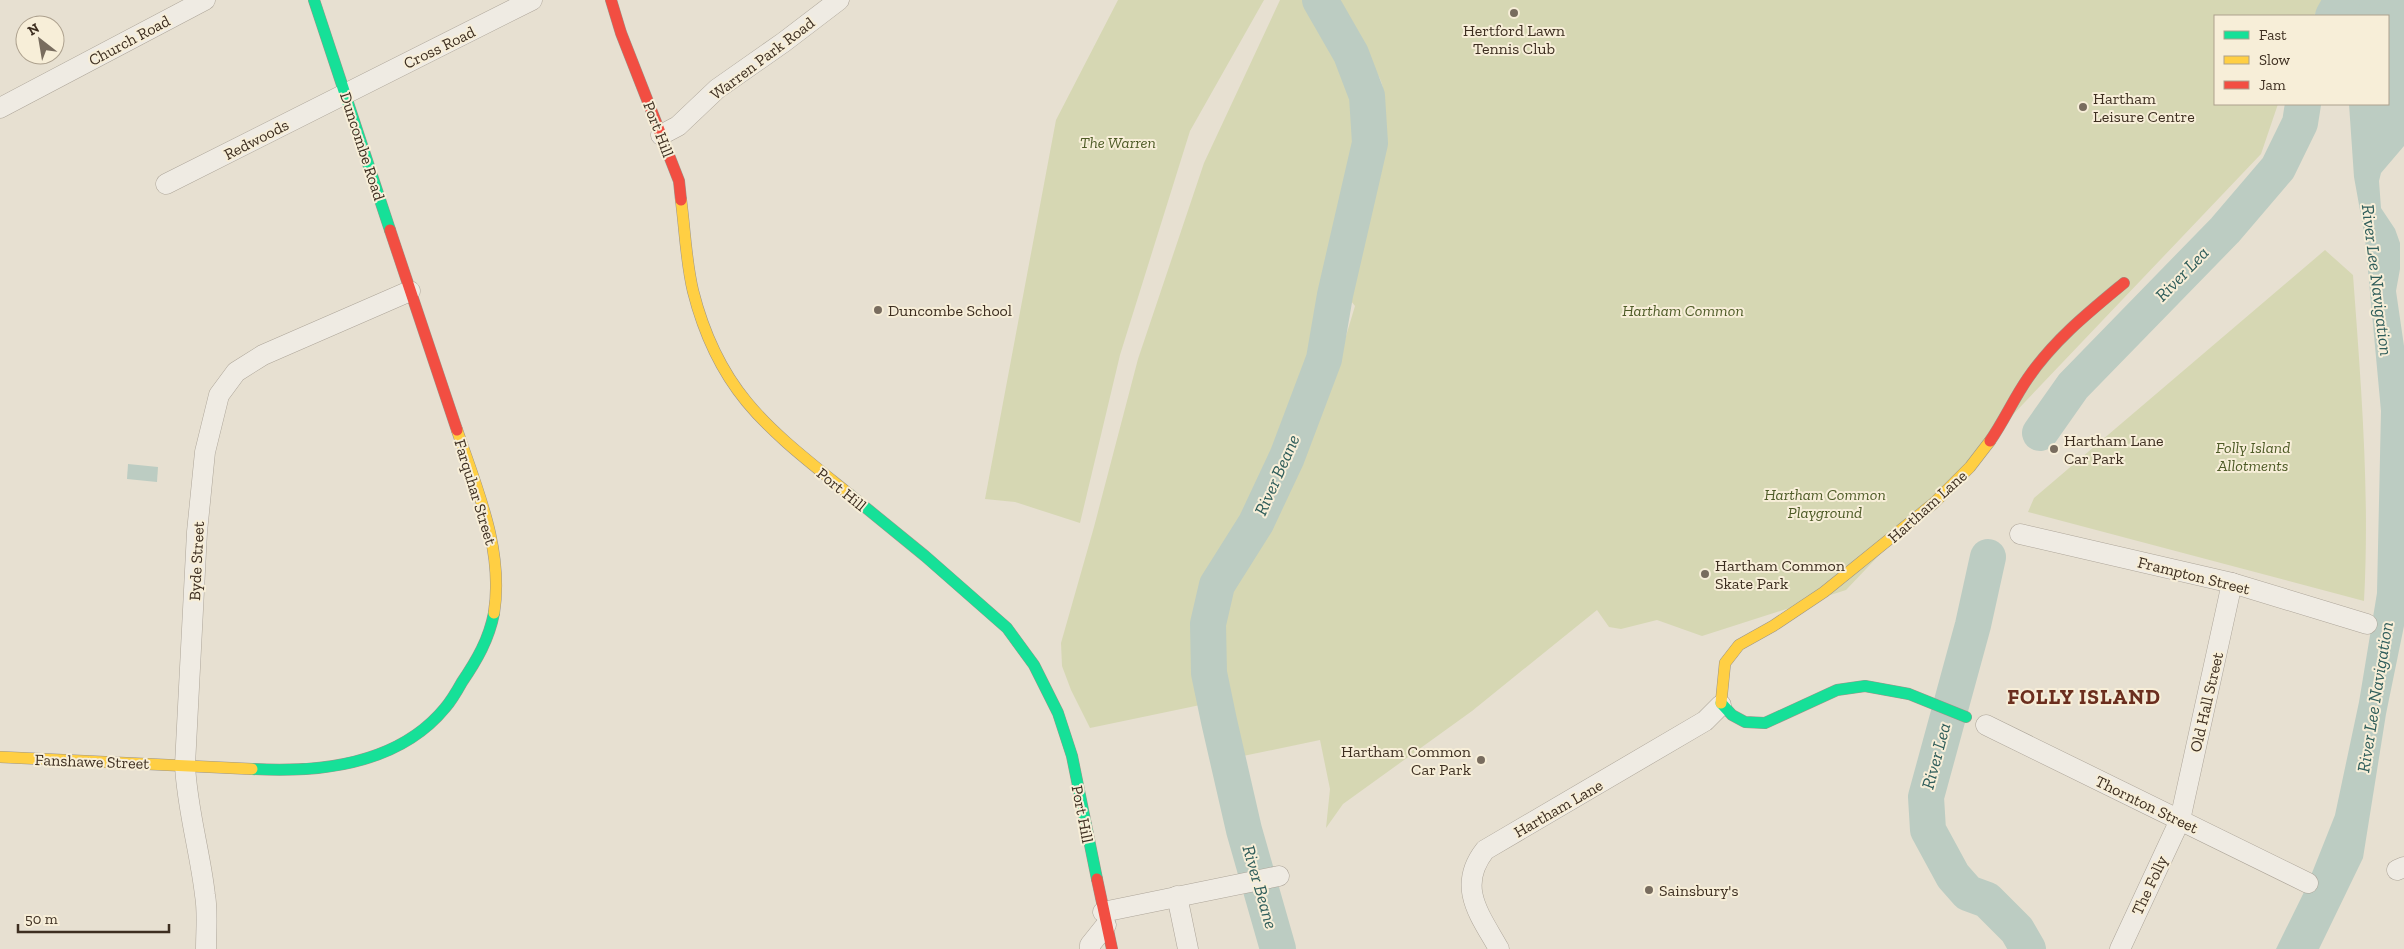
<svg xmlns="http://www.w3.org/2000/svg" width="2404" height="949" viewBox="0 0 2404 949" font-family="'Zilla Slab',serif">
<rect width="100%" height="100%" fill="#e7e0d1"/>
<g fill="#d6d7b3">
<polygon points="1118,0 1264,0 1190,131 1120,355 1080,523 1015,502 985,499 1056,120"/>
<polygon points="1280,0 1306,0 1307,11 1336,58 1352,90 1356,128 1352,173 1338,216 1311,352 1256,500 1220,557 1201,596 1192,630 1194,656 1205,704 1090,728 1071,690 1062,666 1061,643 1094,527 1138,359 1204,163"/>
<path d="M 1328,0 L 2323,0 L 2314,16 L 2215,16 L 2215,104 L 2278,104 L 2261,154 L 1846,590 L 1702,636 L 1657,620 L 1621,629 L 1609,627 L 1597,610 L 1472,711 L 1343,804 L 1326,828 L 1330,789 L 1320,740 L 1243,756 L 1222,658 L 1223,630 L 1230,598 L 1241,569 L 1272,523 L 1331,386 L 1355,306 L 1347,296 C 1359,248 1399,121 1380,79 C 1371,60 1358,37 1345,20 C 1339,13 1331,9 1328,0 Z"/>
<path d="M 2325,250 L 2353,275 C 2361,384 2370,492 2364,601 L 2028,512 L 2034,498 Z"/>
</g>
<g fill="#bcccc2">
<polygon points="2353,0 2404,0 2404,146 2381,173 2379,181 2381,208 2395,229 2400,243 2400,269 2396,291 2404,346 2404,626 2386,714 2363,858 2319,949 2276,949 2306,888 2335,815 2359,702 2377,593 2381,411 2365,238 2354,177 2349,104 2388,104 2388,16 2344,16"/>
<polygon points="128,464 158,467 157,482 127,479"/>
</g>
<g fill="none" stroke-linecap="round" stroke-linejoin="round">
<g stroke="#bcccc2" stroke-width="36">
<polyline points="2333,16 2342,0"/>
<polyline points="2040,433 2073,386 2225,230 2278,168 2300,123 2303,104"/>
<polyline points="1988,557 1973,625 1926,797 1928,830 1953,876 1968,893 1987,900 2017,930 2028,949"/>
<polyline points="1278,949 1244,830 1219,721 1209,673 1208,624 1217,585 1256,523 1287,457 1324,359 1335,295 1370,143 1367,96 1351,54 1320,0"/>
</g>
<defs>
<g id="street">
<polyline points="0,108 205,0"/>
<polyline points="661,135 678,126 717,89 784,42 839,0"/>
<polyline points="166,184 532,0"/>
<polyline points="2020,534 2232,583 2367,624"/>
<polyline points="1986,725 2308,883"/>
<polyline points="2397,870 2404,867"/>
<polyline points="1177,896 1188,949"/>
<polyline points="1103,912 1279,876"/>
<path d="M 206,949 C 206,931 208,912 205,895 C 200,851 187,809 185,765 L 197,532 L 205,452 L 219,395 L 236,372 L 263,355 L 410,291"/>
<polyline points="1090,949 1090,945 1106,925"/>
<path d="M 1499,949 C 1480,915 1456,887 1485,850 L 1705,721 L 1721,705"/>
<polyline points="2120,949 2180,820 2232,583"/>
</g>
<g id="fast">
<polyline points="314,0 390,230"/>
<polyline points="849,494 925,556 1007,628 1034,665 1058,713 1072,756 1097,879"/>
<polyline points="1721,703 1732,715 1745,722 1765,723 1837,690 1865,686 1909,694 1966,717"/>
<path d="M 252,769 C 320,773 399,764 445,708 C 452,700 457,691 462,682 C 477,660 489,639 494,613"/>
</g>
<g id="slow">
<path d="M 681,200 C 685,230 686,262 693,291 C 719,394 770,430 849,494"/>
<path d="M 457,430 C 477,489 504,550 494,613"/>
<polyline points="1721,703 1725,663 1739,645 1773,626 1824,592 1934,503 1970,467 1990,441"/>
<polyline points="0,757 252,769"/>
</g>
<g id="jam">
<polyline points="611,0 621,33 679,181 681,200"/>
<polyline points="390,230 457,430"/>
<path d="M 1990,441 C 2004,421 2014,398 2028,378 C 2054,340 2089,312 2124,283"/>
<polyline points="1097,879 1112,949"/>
</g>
</defs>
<use href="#street" stroke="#ada599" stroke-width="21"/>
<use href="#fast" stroke="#9c958a" stroke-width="12"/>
<use href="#slow" stroke="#9c958a" stroke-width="12"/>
<use href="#jam" stroke="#9c958a" stroke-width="12"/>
<use href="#street" stroke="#efebe3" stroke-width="20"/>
<use href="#fast" stroke="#16e098" stroke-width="11"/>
<use href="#slow" stroke="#ffcf43" stroke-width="11"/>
<use href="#jam" stroke="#f24e42" stroke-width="11"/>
</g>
<g fill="#786c5e" stroke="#f7eed8" stroke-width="2">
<circle cx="1514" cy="13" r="5"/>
<circle cx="2083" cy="107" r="5"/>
<circle cx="878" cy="310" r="5"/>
<circle cx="2054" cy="449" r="5"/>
<circle cx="1705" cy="574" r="5"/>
<circle cx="1481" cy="760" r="5"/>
<circle cx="1649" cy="890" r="5"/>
</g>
<g text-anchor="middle" stroke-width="4" stroke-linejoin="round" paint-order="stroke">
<g font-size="16" fill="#3d2e20" stroke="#f7eed8" text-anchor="start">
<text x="1514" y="36" text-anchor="middle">Hertford Lawn<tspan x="1514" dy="18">Tennis Club</tspan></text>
<text x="2093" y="104">Hartham<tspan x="2093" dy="18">Leisure Centre</tspan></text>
<text x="888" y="316">Duncombe School</text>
<text x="2064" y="446">Hartham Lane<tspan x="2064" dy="18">Car Park</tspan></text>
<text x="1715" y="571">Hartham Common<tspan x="1715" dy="18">Skate Park</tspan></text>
<text x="1471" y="757" text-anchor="end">Hartham Common<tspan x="1471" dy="18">Car Park</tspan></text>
<text x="1659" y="896">Sainsbury's</text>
</g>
<g font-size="16" fill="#3d2e20" stroke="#f7eed8">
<text transform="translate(129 40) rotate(-28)" y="6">Church Road</text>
<text transform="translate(439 47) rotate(-26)" y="6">Cross Road</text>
<text transform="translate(762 58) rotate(-37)" y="6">Warren Park Road</text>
<text transform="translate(659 129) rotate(69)" y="6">Port Hill</text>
<text transform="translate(256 139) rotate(-27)" y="6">Redwoods</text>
<text transform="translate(363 146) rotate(72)" y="6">Duncombe Road</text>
<text transform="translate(842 489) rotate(39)" y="6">Port Hill</text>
<text transform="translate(476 492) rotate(73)" y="6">Farquhar Street</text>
<text transform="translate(1927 506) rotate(-42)" y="6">Hartham Lane</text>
<text transform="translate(196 561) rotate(-87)" y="6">Byde Street</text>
<text transform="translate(2194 575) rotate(14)" y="6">Frampton Street</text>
<text transform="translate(2206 702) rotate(-77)" y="6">Old Hall Street</text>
<text transform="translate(92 761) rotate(2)" y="6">Fanshawe Street</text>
<text transform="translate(2147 804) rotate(26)" y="6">Thornton Street</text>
<text transform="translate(1558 808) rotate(-30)" y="6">Hartham Lane</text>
<text transform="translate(1083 814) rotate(79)" y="6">Port Hill</text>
<text transform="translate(2149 885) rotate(-65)" y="6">The Folly</text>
</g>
<g font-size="16" font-style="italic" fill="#4d5a26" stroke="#f7eed8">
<text x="1118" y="148">The Warren</text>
<text x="1683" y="316">Hartham Common</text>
<text x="2253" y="453">Folly Island<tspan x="2253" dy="18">Allotments</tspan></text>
<text x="1825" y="500">Hartham Common<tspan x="1825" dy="18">Playground</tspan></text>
</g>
<g font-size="18" font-style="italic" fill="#2f5d5a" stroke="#f7eed8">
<text transform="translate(2182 274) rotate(-46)" y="6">River Lea</text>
<text transform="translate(2377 280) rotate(83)" y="6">River Lee Navigation</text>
<text transform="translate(1277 475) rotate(-66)" y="6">River Beane</text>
<text transform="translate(2375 697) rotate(-81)" y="6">River Lee Navigation</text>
<text transform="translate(1936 756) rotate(-75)" y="6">River Lea</text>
<text transform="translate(1260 887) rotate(74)" y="6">River Beane</text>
</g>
<g font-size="21" font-weight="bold" letter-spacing="1" fill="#6b2e1e" stroke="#f7eed8">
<text x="2084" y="704">FOLLY ISLAND</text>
</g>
</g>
<rect x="2214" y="15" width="175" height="90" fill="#f7eed8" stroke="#ada18e"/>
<rect x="2224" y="31" width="25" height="8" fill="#16e098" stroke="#ada18e"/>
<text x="2259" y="40" font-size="15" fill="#3d2e20">Fast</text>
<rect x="2224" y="56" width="25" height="8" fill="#ffcf43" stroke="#ada18e"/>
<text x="2259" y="65" font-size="15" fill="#3d2e20">Slow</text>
<rect x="2224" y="81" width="25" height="8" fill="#f24e42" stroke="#ada18e"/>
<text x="2259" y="90" font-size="15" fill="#3d2e20">Jam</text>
<g transform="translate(40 40) rotate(329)"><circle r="24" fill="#f7eed8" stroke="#ada18e"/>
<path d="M0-4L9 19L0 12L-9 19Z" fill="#786c5e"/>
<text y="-8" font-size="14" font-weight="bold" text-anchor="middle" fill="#3d2e20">N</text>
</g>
<path d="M18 924v8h151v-8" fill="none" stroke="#3d2e20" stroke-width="2.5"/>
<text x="25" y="924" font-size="15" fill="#3d2e20" stroke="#f7eed8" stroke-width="4" paint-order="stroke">50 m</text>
</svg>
